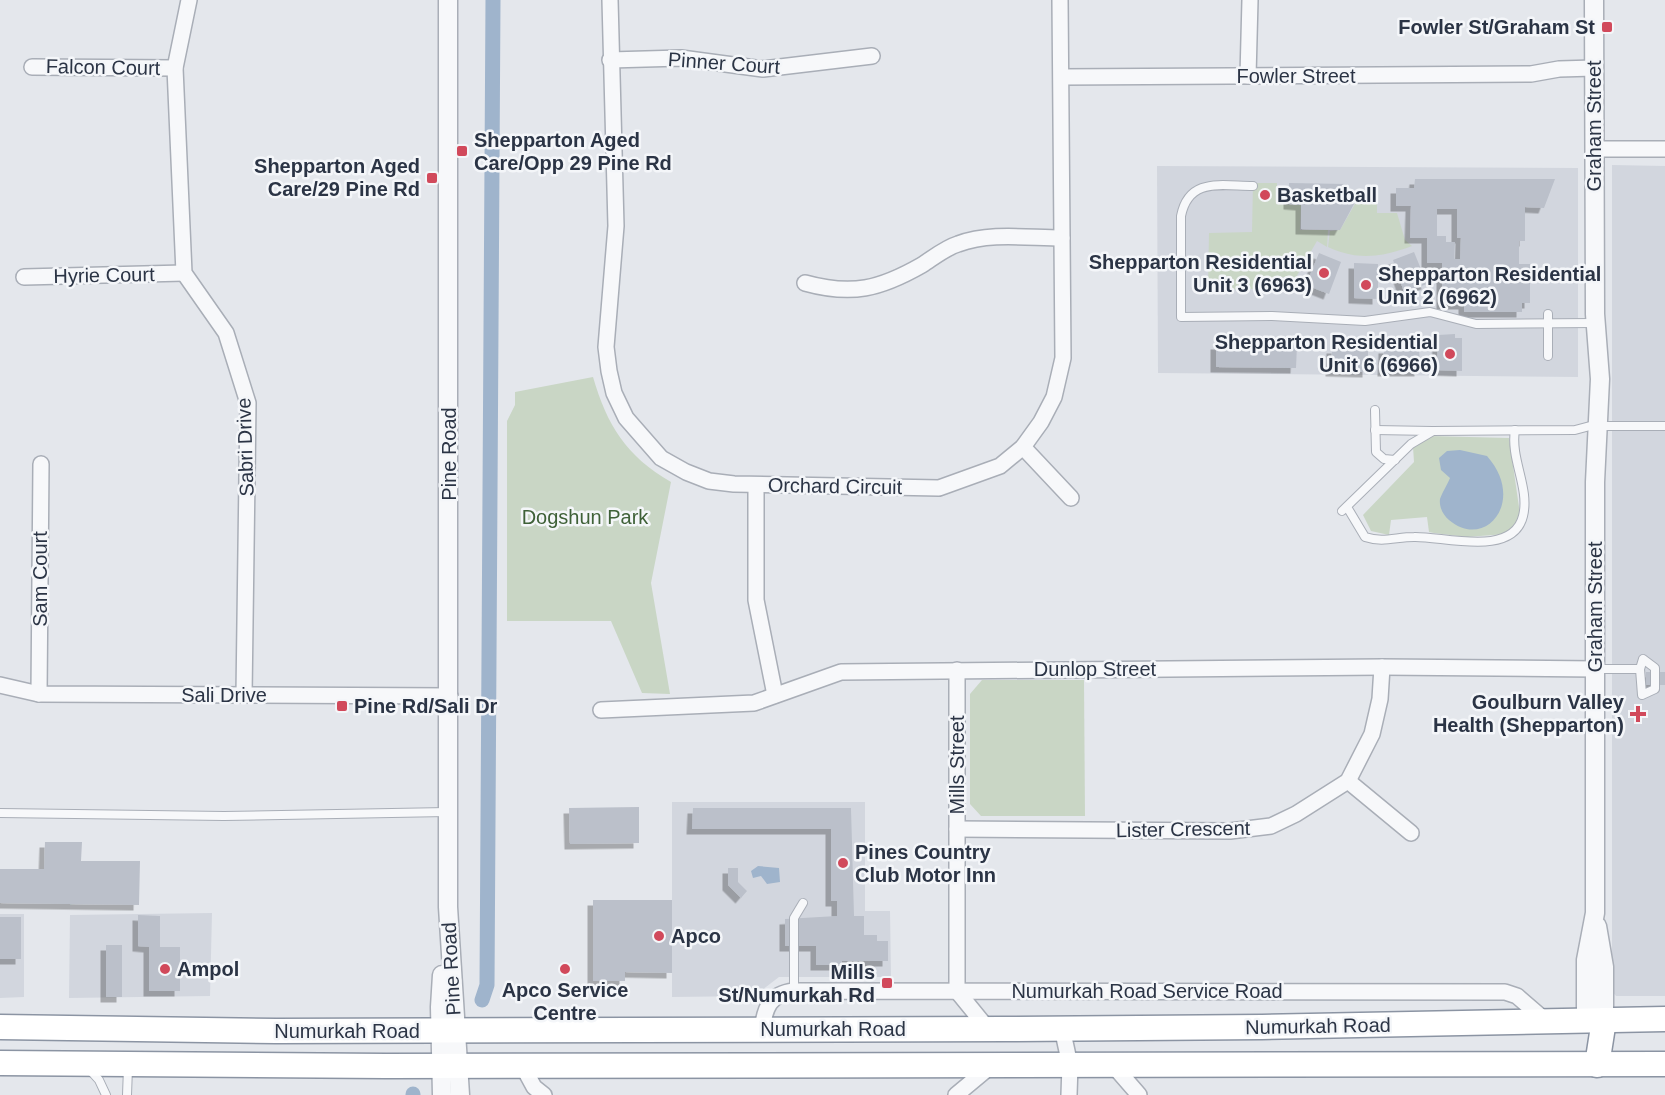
<svg xmlns="http://www.w3.org/2000/svg" width="1665" height="1095" viewBox="0 0 1665 1095" font-family="Helvetica,sans-serif">
<defs>
<filter id="shadow"><feDropShadow dx="-5.5" dy="5.5" stdDeviation="0" flood-color="#0004"/></filter>
</defs>
<rect width="100%" height="100%" fill="#e4e7ec"/>
<g fill="#d2d6de">
<polygon points="1612,165 1665,166 1665,996 1616,996 1612,991"/>
<polygon points="1157,166 1578,168 1578,377 1158,373"/>
<polygon points="672,802 865,802 865,911 890,911 891,977 779,977 754,996 672,997"/>
<polygon points="212,913 210,996 69,998 70,915"/>
<polygon points="0,914 24,914 24,997 0,998"/>
</g>
<g fill="#c9d6c5">
<polygon points="1253,183 1277,183 1277,204 1301,205 1300,230 1328,230 1327,247 1317,241 1295,279 1283,277 1281,288 1208,290 1209,233 1252,232"/>
<path d="M 1355,204 L 1377,204 L 1377,213 L 1397,213 L 1405,240 L 1412,246 C 1383,257 1357,261 1328,247 L 1330,231 L 1340,230 Z"/>
<path d="M 593,377 C 607,425 626,456 671,482 L 651,583 L 670,694 L 642,693 L 611,621 L 507,621 L 507,421 L 515,405 L 515,392 Z"/>
<polygon points="1429,436 1509,438 1519,507 1519,519 1506,534 1467,537 1434,533 1429,532 1427,517 1391,520 1389,535 1371,531 1363,515 1414,462 1413,447"/>
<polygon points="982,680 1084,680 1085,816 981,816 970,804 970,694"/>
</g>
<g fill="#9fb4cc">
<path d="M 1460,450 L 1487,456 C 1527,501 1485,551 1449,520 C 1443,515 1439,507 1440,499 C 1442,493 1447,485 1450,478 L 1441,470 L 1439,458 L 1447,451 Z"/>
<polygon points="758,866 779,868 780,882 767,884 761,876 753,878 751,871"/>
</g>
<g fill="none" stroke-linecap="round" stroke-linejoin="round">
<g stroke="#9fb4cc" stroke-width="15">
<polyline points="482,1000 487,985 493,0"/>
<polyline points="413,1095 413,1094"/>
</g>
</g>
<g fill="#bbc0ca" fill-rule="evenodd" filter="url(#shadow)">
<path d="M 1415,179 L 1555,179 L 1544,208 L 1525,207 L 1525,241 L 1519,241 L 1519,264 L 1530,264 L 1530,303 L 1522,303 L 1522,312 L 1464,312 L 1464,304 L 1442,304 L 1442,263 L 1427,263 L 1427,238 L 1410,238 L 1411,206 L 1396,206 L 1396,188 L 1414,188 ZM 1437,209 L 1457,209 L 1457,238 L 1461,238 L 1460,259 L 1454,259 L 1455,242 L 1446,242 L 1446,236 L 1437,236 Z"/>
<polygon points="1289,183 1347,184 1347,203 1354,204 1340,230 1301,229 1301,205 1289,204"/>
<polygon points="1414,252 1427,284 1404,292 1393,260"/>
<polygon points="1319,253 1341,262 1329,294 1306,285"/>
<polygon points="1354,263 1378,264 1378,299 1354,298"/>
<polygon points="1455,334 1455,338 1462,338 1462,371 1437,370 1438,335"/>
<polygon points="1216,344 1297,345 1296,368 1216,367"/>
<polygon points="1332,348 1368,349 1368,372 1331,371"/>
<polygon points="1384,348 1419,348 1420,371 1383,371"/>
<rect x="1646" y="672" width="19" height="13"/>
<polygon points="639,807 639,843 570,844 569,808"/>
<polygon points="693,808 851,808 854,916 864,916 864,935 877,935 877,941 888,941 888,961 842,961 842,965 816,965 816,946 785,946 785,919 837,916 837,901 831,901 831,829 692,829"/>
<polygon points="45,842 82,842 81,861 140,861 139,905 0,903 0,869 44,869"/>
<polygon points="728,868 738,868 738,882 747,891 741,898 728,885"/>
<polygon points="593,900 672,900 672,973 625,972 625,981 593,981"/>
<polygon points="138,915 160,916 160,947 180,947 180,991 149,991 149,947 138,946"/>
<rect x="0" y="917" width="21" height="42"/>
<rect x="106" y="945" width="16" height="52"/>
</g>
<g fill="none" stroke-linecap="round" stroke-linejoin="round">
<defs>
<g id="service">
<path d="M 1253,186 C 1221,186 1189,177 1181,216 L 1181,317 L 1272,316 L 1365,321 L 1430,312 L 1476,324 L 1595,323"/>
<polyline points="1548,356 1548,314"/>
<polyline points="1375,410 1376,452 1384,459 1395,460"/>
<polyline points="1599,426 1665,426"/>
<polyline points="1375,430 1432,431"/>
<path d="M 1347,507 L 1365,537 C 1383,543 1396,537 1414,537 C 1443,536 1513,558 1523,516 C 1530,488 1510,459 1515,430"/>
<polyline points="1342,511 1411,444 1433,431 1575,430 1590,426"/>
<polyline points="1595,669 1640,669 1642,695 1655,689 1655,668 1643,659 1640,669"/>
<polyline points="0,813 224,816 447,812"/>
<polyline points="794,991 794,918 803,903"/>
<polyline points="89,1069 99,1080 106,1095"/>
<polyline points="127,1095 128,1068"/>
</g>
<g id="minor">
<polyline points="189,0 175,68 184,273 226,333 248,403 244,695"/>
<polyline points="610,0 616,226 606,347 609,371 614,393 626,418 661,458 686,472 709,481 734,484 939,488 1000,466 1023,447 1041,422 1054,397 1063,358 1060,0"/>
<polyline points="610,60 681,58 763,69 872,56"/>
<polyline points="32,67 175,68"/>
<polyline points="1248,76 1250,0"/>
<polyline points="1062,77 1531,74 1559,69 1594,68"/>
<polyline points="1594,149 1665,149"/>
<polyline points="24,277 184,273"/>
<path d="M 805,283 C 852,296 880,289 922,265 C 933,258 945,248 958,244 C 990,232 1028,238 1062,238"/>
<polyline points="1023,447 1071,498"/>
<polyline points="756,485 756,600 775,695"/>
<polyline points="957,670 957,991 988,1029"/>
<polyline points="0,685 39,694 450,696"/>
<polyline points="39,694 41,464"/>
<polyline points="601,710 754,703 841,672 1382,667 1595,669"/>
<polyline points="1348,781 1411,833"/>
<polyline points="957,829 1230,831 1271,826 1296,814 1348,781 1372,734 1380,699 1382,667"/>
<polyline points="1062,1028 1070,1065 1069,1095"/>
<path d="M 762,1029 C 765,1007 770,994 794,991 L 1505,992 L 1517,996 L 1547,1022"/>
<polyline points="522,1065 534,1087 544,1095"/>
<polyline points="1113,1065 1139,1095"/>
<polyline points="956,1095 992,1065"/>
</g>
<g id="tertiary">
<polyline points="448,0 448,907 460,1095"/>
<polyline points="1597,926 1604,967 1604,1020"/>
<polyline points="1586,1021 1586,960 1595,913 1595,482 1600,379 1595,314 1594,0"/>
<polyline points="442,1095 440,1007 442,975"/>
</g>
<g id="trunk">
<polyline points="0,1027 276,1031 1005,1029 1262,1027 1665,1019"/>
<polyline points="0,1063 386,1066 1665,1064"/>
<polyline points="1597,1065 1604,1020"/>
</g>
</defs>
<use href="#service" stroke="#a9aeb7" stroke-width="10"/>
<use href="#minor" stroke="#a9aeb7" stroke-width="18"/>
<use href="#tertiary" stroke="#a9aeb7" stroke-width="21"/>
<use href="#trunk" stroke="#8b94a3" stroke-width="27"/>
<use href="#service" stroke="#f7f8fa" stroke-width="8"/>
<use href="#minor" stroke="#f7f8fa" stroke-width="15"/>
<use href="#tertiary" stroke="#f7f8fa" stroke-width="18"/>
<use href="#trunk" stroke="#fff" stroke-width="24"/>
</g>
<g fill="#d1495b" stroke="#f4f6f9" stroke-width="2">
<rect x="1601" y="21" width="12" height="12" rx="3"/>
<rect x="456" y="145" width="12" height="12" rx="3"/>
<rect x="426" y="172" width="12" height="12" rx="3"/>
<circle cx="1265" cy="195" r="6"/>
<circle cx="1324" cy="273" r="6"/>
<circle cx="1366" cy="285" r="6"/>
<circle cx="1450" cy="354" r="6"/>
<rect x="336" y="700" width="12" height="12" rx="3"/>
<path d="M1635 705h6v6h6v6h-6v6h-6v-6h-6v-6h6z"/>
<circle cx="843" cy="863" r="6"/>
<circle cx="659" cy="936" r="6"/>
<circle cx="165" cy="969" r="6"/>
<circle cx="565" cy="969" r="6"/>
<rect x="881" y="977" width="12" height="12" rx="3"/>
</g>
<g text-anchor="middle" stroke-width="5" stroke-linejoin="round" paint-order="stroke">
<g font-size="20" font-weight="bold" fill="#2b3445" stroke="#f4f6f9" text-anchor="start">
<text x="1595" y="34" text-anchor="end">Fowler St/Graham St</text>
<text x="474" y="147">Shepparton Aged<tspan x="474" dy="23">Care/Opp 29 Pine Rd</tspan></text>
<text x="420" y="173" text-anchor="end">Shepparton Aged<tspan x="420" dy="23">Care/29 Pine Rd</tspan></text>
<text x="1277" y="202">Basketball</text>
<text x="1312" y="269" text-anchor="end">Shepparton Residential<tspan x="1312" dy="23">Unit 3 (6963)</tspan></text>
<text x="1378" y="281">Shepparton Residential<tspan x="1378" dy="23">Unit 2 (6962)</tspan></text>
<text x="1438" y="349" text-anchor="end">Shepparton Residential<tspan x="1438" dy="23">Unit 6 (6966)</tspan></text>
<text x="1624" y="709" text-anchor="end">Goulburn Valley<tspan x="1624" dy="23">Health (Shepparton)</tspan></text>
<text x="354" y="713">Pine Rd/Sali Dr</text>
<text x="855" y="859">Pines Country<tspan x="855" dy="23">Club Motor Inn</tspan></text>
<text x="671" y="943">Apco</text>
<text x="177" y="976">Ampol</text>
<text x="875" y="979" text-anchor="end">Mills<tspan x="875" dy="23">St/Numurkah Rd</tspan></text>
<text x="565" y="997" text-anchor="middle">Apco Service<tspan x="565" dy="23">Centre</tspan></text>
</g>
<g font-size="20" fill="#2b3445" stroke="#f4f6f9">
<text transform="translate(724 63) rotate(4)" y="7">Pinner Court</text>
<text transform="translate(103 67) rotate(1)" y="7">Falcon Court</text>
<text x="1296" y="83">Fowler Street</text>
<text transform="translate(1594 126) rotate(-90)" y="7">Graham Street</text>
<text transform="translate(104 275) rotate(-1)" y="7">Hyrie Court</text>
<text transform="translate(245 447) rotate(-92)" y="7">Sabri Drive</text>
<text transform="translate(449 454) rotate(-90)" y="7">Pine Road</text>
<text transform="translate(835 486) rotate(1)" y="7">Orchard Circuit</text>
<text transform="translate(40 579) rotate(-90)" y="7">Sam Court</text>
<text transform="translate(1595 607) rotate(-90)" y="7">Graham Street</text>
<text x="1095" y="676">Dunlop Street</text>
<text x="224" y="702">Sali Drive</text>
<text transform="translate(957 765) rotate(-90)" y="7">Mills Street</text>
<text transform="translate(1183 829) rotate(-1)" y="7">Lister Crescent</text>
<text transform="translate(451 969) rotate(-93)" y="7">Pine Road</text>
<text x="1147" y="998">Numurkah Road Service Road</text>
<text transform="translate(1318 1026) rotate(-1)" y="7">Numurkah Road</text>
<text x="833" y="1036">Numurkah Road</text>
<text x="347" y="1038">Numurkah Road</text>
</g>
<g font-size="20" fill="#3f6138" stroke="#f4f6f9">
<text x="585" y="524">Dogshun Park</text>
</g>
</g>
</svg>
